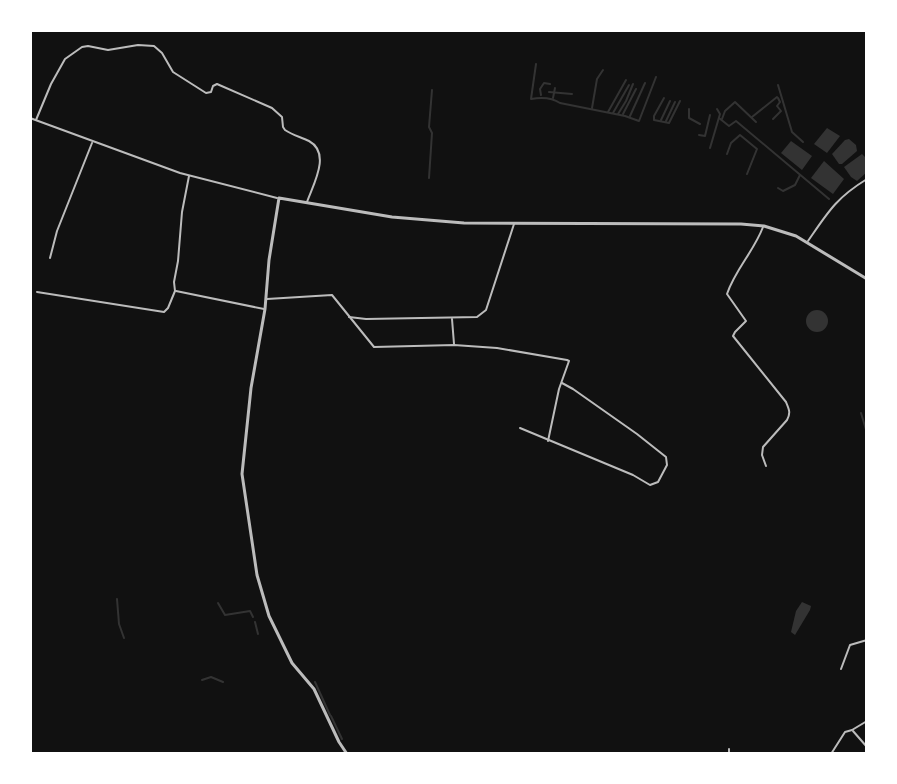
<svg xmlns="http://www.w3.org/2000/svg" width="897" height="784" viewBox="0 0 897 784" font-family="'Exo 2',sans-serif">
<rect width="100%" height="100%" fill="#111"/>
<g fill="#333">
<polygon points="827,128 840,136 827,153 814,144"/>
<polygon points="849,139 856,145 857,151 842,164 839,164 832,154 845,140"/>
<polygon points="791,141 812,156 802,170 781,153"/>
<polygon points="862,154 867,159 867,172 857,181 851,177 844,167"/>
<polygon points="824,161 844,179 833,194 811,178"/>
<circle cx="817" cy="321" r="11"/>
<polygon points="802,602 811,606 810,610 795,635 791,632 796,611"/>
</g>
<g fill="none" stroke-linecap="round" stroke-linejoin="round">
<g stroke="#333" stroke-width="2">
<path d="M 536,64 L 531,99 C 542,97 551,97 560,103 L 625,116 L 639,121 L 656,77"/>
<polyline points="778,85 792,132 803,142"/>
<polyline points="549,92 572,94"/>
<polyline points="541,95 540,89 544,83 550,84"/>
<polyline points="553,98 555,88"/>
<polyline points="664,98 654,116 654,120 669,123 680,101"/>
<polyline points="592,108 597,79 603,70"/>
<polyline points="689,109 689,118 700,124"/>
<polyline points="608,112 626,80"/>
<polyline points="613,113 629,85"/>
<polyline points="618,114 626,101 633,84"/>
<polyline points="623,114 636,89"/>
<polyline points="630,116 645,83"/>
<polyline points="752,117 777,97"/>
<polyline points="719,118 729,126 736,121 829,199"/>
<polyline points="722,119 725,111 735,102 756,122"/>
<polyline points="773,119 781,111 777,106 780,102 778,98"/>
<polyline points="661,120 670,101"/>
<polyline points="666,121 675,102"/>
<polyline points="699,135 705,136 710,115"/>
<polyline points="710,148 720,114 717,109"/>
<polyline points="727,154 731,143 740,135 757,149 747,174"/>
<polyline points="429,178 432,133 429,127 432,90"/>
<polyline points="778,188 783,191 795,185 800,175"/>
<polyline points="861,413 867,433"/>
<polyline points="117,599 119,624 124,638"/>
<polyline points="218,603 225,615 250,611 253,617"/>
<polyline points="255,622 258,634"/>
<polyline points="202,680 211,677 223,682"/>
<polyline points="315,682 330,715"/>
<polyline points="331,716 342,739"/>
</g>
<g stroke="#bcbcbc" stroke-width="2">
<polyline points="30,118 180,173 277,198"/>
<path d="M 36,120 L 51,84 L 65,59 L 82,47 L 88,46 L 108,50 L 138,45 L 154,46 L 162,53 L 173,72 L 206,93 L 211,92 L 213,86 L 217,84 L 272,108 L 282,117 L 283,127 L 285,130 C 292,135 301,137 309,141 C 331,153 314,183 307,202"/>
<path d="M 763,227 C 754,251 735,270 727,294 L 746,321 L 735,332 L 733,336 L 786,402 C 789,409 791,413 787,420 L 763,447 L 762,455 L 766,466"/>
<path d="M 808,241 C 828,212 836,198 867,179"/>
<polyline points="50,258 57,231 92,143"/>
<polyline points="176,291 264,309"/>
<polyline points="37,292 164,312 168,308 175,291 174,282 178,261 182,212 189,176"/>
<polyline points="267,299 332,295 374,347 454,345 497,348 567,360 569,361 559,389 548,441"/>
<polyline points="349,317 366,319 477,317 486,310 514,224"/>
<polyline points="452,319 454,344"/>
<polyline points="520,428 633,475 650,485 658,482 667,465 666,457 637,434 573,389 562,383"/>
<polyline points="841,669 850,645 867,640"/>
<polyline points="853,731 867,747"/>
<polyline points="729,754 729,749"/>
<polyline points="831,754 845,732 852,730 867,721"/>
</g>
<polyline stroke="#bcbcbc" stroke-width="3" points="347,754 339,742 314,689 292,663 269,616 257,575 242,474 251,388 265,309 269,260 279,198 392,217 464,223 741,224 764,226 796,236 867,279"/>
</g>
<rect width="897" height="784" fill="none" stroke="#ffffff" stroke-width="64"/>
</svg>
